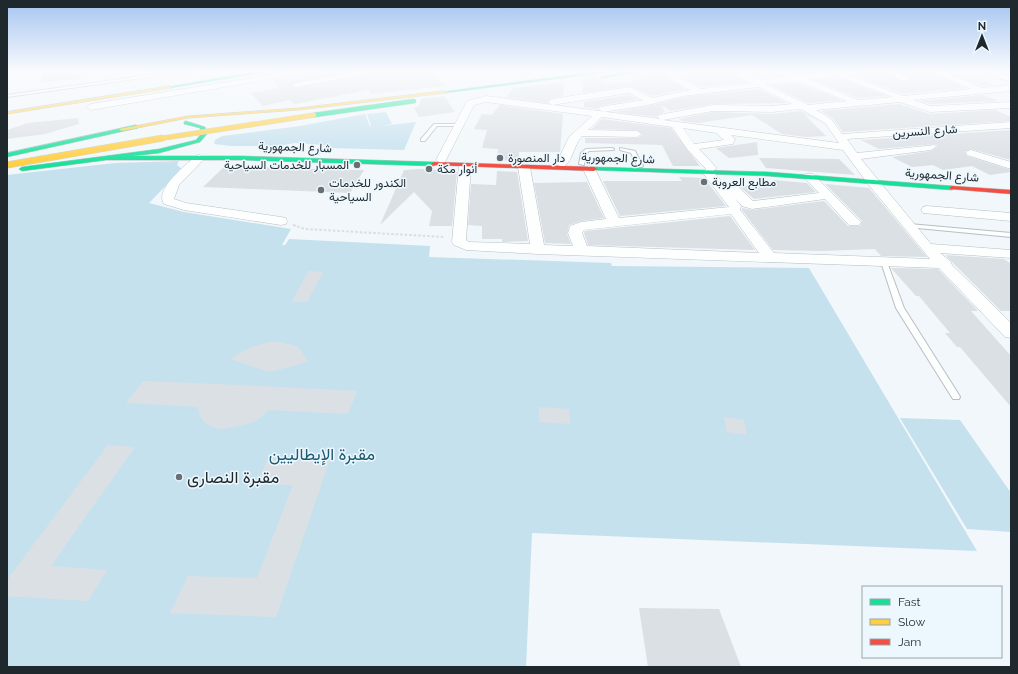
<svg xmlns="http://www.w3.org/2000/svg" width="1018" height="674" viewBox="0 0 1018 674" font-family="Raleway,Vazirmatn,sans-serif">
<rect width="100%" height="100%" fill="#f1f7fa"/>
<g fill="#c6e1ee">
<polygon points="45,71 81,71 80,78 41,83"/>
<polygon points="386,112 392,124 380,126 416,122 404,150 330,148 323,145 295,143 278,146 231,146 214,144 215,140 222,136 300,126 365,114 370,127 371,126 367,114"/>
<polygon points="179,161 177,165 182,169 149,203 184,212 291,229 282,245 285,245 289,239 430,246 429,257 611,263 612,266 809,268 977,551 532,533 526,667 7,667 7,175 115,163"/>
<polygon points="900,418 960,420 1011,493 1011,532 967,529"/>
</g>
<g fill="#dbe0e5">
<polygon points="335,71 351,71 296,82 291,86 296,88 384,71 431,71 445,86 371,94 369,90 300,103 294,104 290,100 263,106 251,93 279,88 273,81"/>
<polygon points="527,71 565,71 522,77"/>
<polygon points="721,71 727,71 746,82 701,87 677,75"/>
<polygon points="743,71 819,71 757,78"/>
<polygon points="880,71 904,82 912,79 898,71 929,71 965,88 903,94 854,75"/>
<polygon points="963,73 995,85 982,86 953,74"/>
<polygon points="668,75 668,79 686,89 652,96 630,86 583,93 583,79 596,78 598,80 606,84 648,79 643,76"/>
<polygon points="839,78 886,96 858,98 814,80"/>
<polygon points="564,82 563,96 552,98 547,103 506,97 514,88"/>
<polygon points="797,83 841,100 808,103 770,85"/>
<polygon points="759,89 787,103 713,104 670,111 660,104 665,112 659,114 656,117 615,112 648,106 683,97"/>
<polygon points="629,95 638,99 600,106 597,109 584,107 584,102"/>
<polygon points="983,95 998,101 931,104 920,101"/>
<polygon points="444,96 455,112 419,117 414,108 419,106 421,99"/>
<polygon points="900,104 930,114 995,110 1011,117 1011,121 843,132 832,118 821,111"/>
<polygon points="500,105 563,114 560,152 519,152 519,161 497,160 498,149 482,148 487,130 474,129 482,114 492,115"/>
<polygon points="801,111 823,123 804,114 826,136 807,137 782,134 752,115 698,123 682,121 679,119 713,112 772,114"/>
<polygon points="78,118 79,124 45,134 7,139 7,130 28,123"/>
<polygon points="602,119 671,128 700,166 673,166 662,145 585,143 585,138 637,138 643,135 637,130 592,129"/>
<polygon points="1011,130 1011,160 971,149 967,150 965,152 967,156 1011,170 1011,172 990,175 972,166 943,170 933,165 912,167 892,157 931,151 937,147 936,144 879,149 861,140"/>
<polygon points="757,142 758,155 729,158 716,148"/>
<polygon points="759,158 839,159 855,175 766,168"/>
<polygon points="225,166 319,169 364,170 350,193 203,187"/>
<polygon points="421,169 457,171 452,226 429,226 432,211 414,192 380,225 404,170"/>
<polygon points="497,171 517,172 528,241 502,242 502,239 482,239 482,226 468,225 471,184 496,185"/>
<polygon points="679,177 704,178 726,206 620,216 603,181 682,181"/>
<polygon points="773,180 807,183 816,192 754,199 739,186 775,183"/>
<polygon points="587,182 604,218 581,221 569,225 567,234 571,244 545,243 534,183"/>
<polygon points="825,184 869,188 927,257 881,256 875,249 822,251 773,250 742,210 742,208 752,210 824,201 848,226 860,226 862,221"/>
<polygon points="730,216 755,250 588,245 584,233 585,231"/>
<polygon points="945,255 1004,259 1011,264 1011,311 1001,311"/>
<polygon points="891,268 938,269 978,311 971,311 1011,356 1011,407 960,347 957,347 945,333 950,333 919,296 916,296"/>
<polygon points="308,271 323,272 307,302 292,302"/>
<polygon points="269,342 279,342 296,346 301,350 308,362 269,372 230,359 249,348"/>
<polygon points="143,381 217,384 357,391 348,414 269,410 256,421 245,425 222,429 212,427 204,422 200,416 198,407 126,403"/>
<polygon points="539,407 569,409 570,424 539,422"/>
<polygon points="724,417 744,420 747,435 727,432"/>
<polygon points="108,445 135,447 51,566 107,570 88,601 7,596 7,580"/>
<polygon points="303,458 330,459 276,617 170,613 188,576 257,578 293,485 257,484 267,460 302,461"/>
<polygon points="639,608 719,609 741,667 648,667"/>
</g>
<g fill="none" stroke-linecap="round" stroke-linejoin="round">
<defs>
<g id="lane">
<polygon points="178,71 191,71 7,97 7,95"/>
<polygon points="434,124 459,124 461,125 459,126 437,126 425,141 421,141 421,139"/>
<polygon points="612,148 614,149 614,150 589,151 586,154 584,165 579,164 581,153 586,149"/>
<polygon points="620,148 635,151 643,166 642,167 638,167 631,153 620,150"/>
<polygon points="909,224 1011,233 1011,237 907,227 906,226"/>
<polygon points="884,260 887,262 904,308 959,395 960,397 959,399 953,399 896,308 881,262"/>
</g>
<g id="street">
<polygon points="296,71 317,71 91,110 86,107 91,104"/>
<polygon points="362,71 383,71 296,87 292,85 296,83"/>
<path d="M 728,71 L 739,71 L 757,80 L 836,71 L 865,71 L 849,75 L 903,96 L 971,89 L 930,71 L 942,71 L 982,88 L 1011,85 L 1011,91 L 913,100 L 931,106 L 1011,102 L 1011,108 L 930,112 L 900,102 L 816,110 L 831,119 L 842,134 L 1011,122 L 1011,128 L 847,139 L 857,153 L 935,145 L 936,147 L 931,150 L 861,159 L 931,244 L 1011,250 L 1011,258 L 940,253 L 950,261 L 952,265 L 1011,323 L 1011,338 L 1005,337 L 939,268 L 538,254 L 466,250 L 454,245 L 452,242 L 459,165 L 465,162 L 471,165 L 466,240 L 469,242 L 530,244 L 518,167 L 524,164 L 530,167 L 544,245 L 573,246 L 568,233 L 570,226 L 581,222 L 606,219 L 583,169 L 589,166 L 595,169 L 619,218 L 729,207 L 702,172 L 706,169 L 687,149 L 672,127 L 602,117 L 588,130 L 637,131 L 642,134 L 637,137 L 582,136 C 574,144 572,165 562,167 L 556,164 L 569,137 L 592,116 L 486,102 L 474,105 L 445,162 L 441,163 L 436,160 L 467,101 L 486,96 L 660,119 L 657,117 L 659,115 L 713,105 L 772,106 L 792,104 L 759,87 L 683,96 L 648,105 L 603,112 L 598,109 L 600,107 L 643,100 L 629,93 L 552,105 L 548,102 L 552,99 L 630,87 L 652,98 L 690,90 L 669,78 L 669,74 L 672,74 L 701,89 L 751,83 ZM 840,76 L 840,77 L 893,97 L 858,100 L 808,79 ZM 797,81 L 847,101 L 808,105 L 765,84 ZM 801,109 L 825,123 L 839,143 L 663,120 L 713,111 L 772,112 ZM 683,128 L 716,133 L 724,140 L 694,144 ZM 731,135 L 843,150 L 868,184 L 930,259 L 774,253 L 740,210 L 741,206 L 735,198 L 742,206 L 752,209 L 825,199 L 849,225 L 859,225 L 861,222 L 813,174 L 805,174 L 803,176 L 819,193 L 753,201 L 735,184 L 731,182 L 725,186 L 713,171 L 717,168 L 715,166 L 699,149 L 733,144 L 735,139 ZM 731,214 L 759,253 L 587,246 L 582,233 L 584,230 Z"/>
<polygon points="881,71 894,71 911,79 904,81"/>
<polygon points="982,71 995,71 1011,77 1011,82"/>
<polygon points="971,150 1011,162 1011,169 967,155 966,153 967,151"/>
<path d="M 200,155 L 205,158 L 179,185 L 174,199 L 186,203 L 281,217 L 286,218 L 287,221 L 286,224 L 281,225 L 184,210 L 164,204 C 154,189 187,164 196,156 Z"/>
<polygon points="927,206 1011,213 1011,221 923,213 921,210 923,207"/>
</g>
<g id="fast">
<polygon points="259,71 272,71 170,88 168,87"/>
<polygon points="602,71 618,71 444,93 442,92"/>
<polygon points="631,71 645,71 602,78 600,77"/>
<polygon points="186,121 205,127 207,134 200,142 159,153 132,156 242,156 434,162 437,164 434,166 242,160 106,160 22,171 19,169 22,167 159,149 196,140 201,134 200,128 184,124 184,122"/>
<polygon points="136,125 138,126 138,128 7,157 7,153"/>
<polygon points="594,167 768,172 952,186 955,188 952,190 768,176 592,170 591,169"/>
</g>
<g id="slow">
<polygon points="170,86 172,88 7,114 7,112"/>
<polygon points="444,91 446,93 298,110 188,118 122,131 119,129 188,116 298,108"/>
</g>
<g id="jam">
<polygon points="434,162 594,167 597,169 594,171 432,165 431,164"/>
<polygon points="952,186 1011,190 1011,194 950,189 950,187"/>
</g>
</defs>
<use href="#lane" stroke="#b8bfc4" stroke-width="2"/>
<use href="#street" stroke="#b8bfc4" stroke-width="1"/>
<use href="#fast" stroke="#b8bfc4" stroke-width="1"/>
<use href="#slow" stroke="#b8bfc4" stroke-width="1"/>
<use href="#jam" stroke="#b8bfc4" stroke-width="1"/>
<polyline stroke="#dbdedf" stroke-width="1.5" stroke-dasharray="1.5 1" stroke-linecap="butt" points="293,225 296,226"/>
<polyline stroke="#dbdedf" stroke-width="2" stroke-dasharray="2.5 2" stroke-linecap="butt" points="293,225 305,229 445,237"/>
<use href="#lane" fill="#fdfefe" fill-rule="evenodd"/>
<use href="#street" fill="#fdfefe" fill-rule="evenodd"/>
<use href="#fast" fill="#16e098" fill-rule="evenodd"/>
<use href="#slow" fill="#ffcf43" fill-rule="evenodd"/>
<use href="#jam" fill="#f24e42" fill-rule="evenodd"/>
<defs>
<polyline id="fast-bridge" points="314,115 414,101"/>
<polyline id="slow-bridge-far1" points="157,139 314,115"/>
<polyline id="slow-bridge" points="7,165 163,138"/>
</defs>
<use href="#fast-bridge" stroke="#cdd1d3" stroke-width="5.5" stroke-linecap="butt"/>
<use href="#slow-bridge-far1" stroke="#cdd1d3" stroke-width="5.5" stroke-linecap="butt"/>
<use href="#slow-bridge" stroke="#cdd1d3" stroke-width="7" stroke-linecap="butt"/>
<use href="#fast-bridge" stroke="#16e098" stroke-width="4.5"/>
<use href="#slow-bridge-far1" stroke="#ffcf43" stroke-width="4.5"/>
<use href="#slow-bridge" stroke="#ffcf43" stroke-width="6"/>
</g>
<linearGradient id="sky" x2="0" y2="1"><stop stop-color="#a4c4f0"/><stop offset="0.43" stop-color="#f9fbfd"/><stop offset="1" stop-color="#f9fbfd" stop-opacity="0"/></linearGradient>
<rect width="1018" height="166" fill="url(#sky)"/>
<g fill="#687075" stroke="#edf8fe" stroke-width="1.5">
<circle cx="500" cy="158" r="4"/>
<circle cx="357" cy="165" r="4"/>
<circle cx="429" cy="169" r="4"/>
<circle cx="704" cy="182" r="4"/>
<circle cx="321" cy="190" r="4"/>
<circle cx="179" cy="477" r="4"/>
</g>
<g text-anchor="middle" stroke-width="3" stroke-linejoin="round" paint-order="stroke">
<g font-size="12" fill="#1e282d" stroke="#edf8fe">
<text transform="translate(925 131) rotate(-4)" y="4">شارع النسرين</text>
<text transform="translate(295 147) rotate(2)" y="4">شارع الجمهورية</text>
<text transform="translate(618 158) rotate(2)" y="4">شارع الجمهورية</text>
<text transform="translate(942 175) rotate(4)" y="4">شارع الجمهورية</text>
</g>
<g font-size="12" fill="#1e282d" stroke="#edf8fe" text-anchor="start">
<text x="508" y="162">دار المنصورة</text>
<text x="349" y="169" text-anchor="end">المسبار للخدمات السياحية</text>
<text x="437" y="173">أنوار مكة</text>
<text x="712" y="186">مطابع العروبة</text>
<text x="329" y="187">الكندور للخدمات<tspan x="329" dy="14">السياحية</tspan></text>
</g>
<g font-size="17" fill="#1e5a73" stroke="#edf8fe">
<text x="322" y="460">مقبرة الإيطاليين</text>
</g>
<g font-size="17" fill="#1e282d" stroke="#edf8fe" text-anchor="start">
<text x="187" y="483">مقبرة النصارى</text>
</g>
</g>
<rect width="1018" height="674" fill="none" stroke="#1e282d" stroke-width="16"/>
<rect x="862" y="586" width="140" height="72" fill="#edf8fe" stroke="#9aa5aa"/>
<rect x="870" y="599" width="20" height="6" fill="#16e098" stroke="#9aa5aa"/>
<text x="898" y="606" font-size="12" fill="#1e282d">Fast</text>
<rect x="870" y="619" width="20" height="6" fill="#ffcf43" stroke="#9aa5aa"/>
<text x="898" y="626" font-size="12" fill="#1e282d">Slow</text>
<rect x="870" y="639" width="20" height="6" fill="#f24e42" stroke="#9aa5aa"/>
<text x="898" y="646" font-size="12" fill="#1e282d">Jam</text>
<g transform="translate(982 36)" stroke="#edf8fe" stroke-width="3" paint-order="stroke">
<path d="M0-3L7 15L0 10L-7 15Z" fill="#1e282d"/>
<text y="-6" font-size="11" font-weight="bold" text-anchor="middle" fill="#1e282d">N</text>
</g>
</svg>
